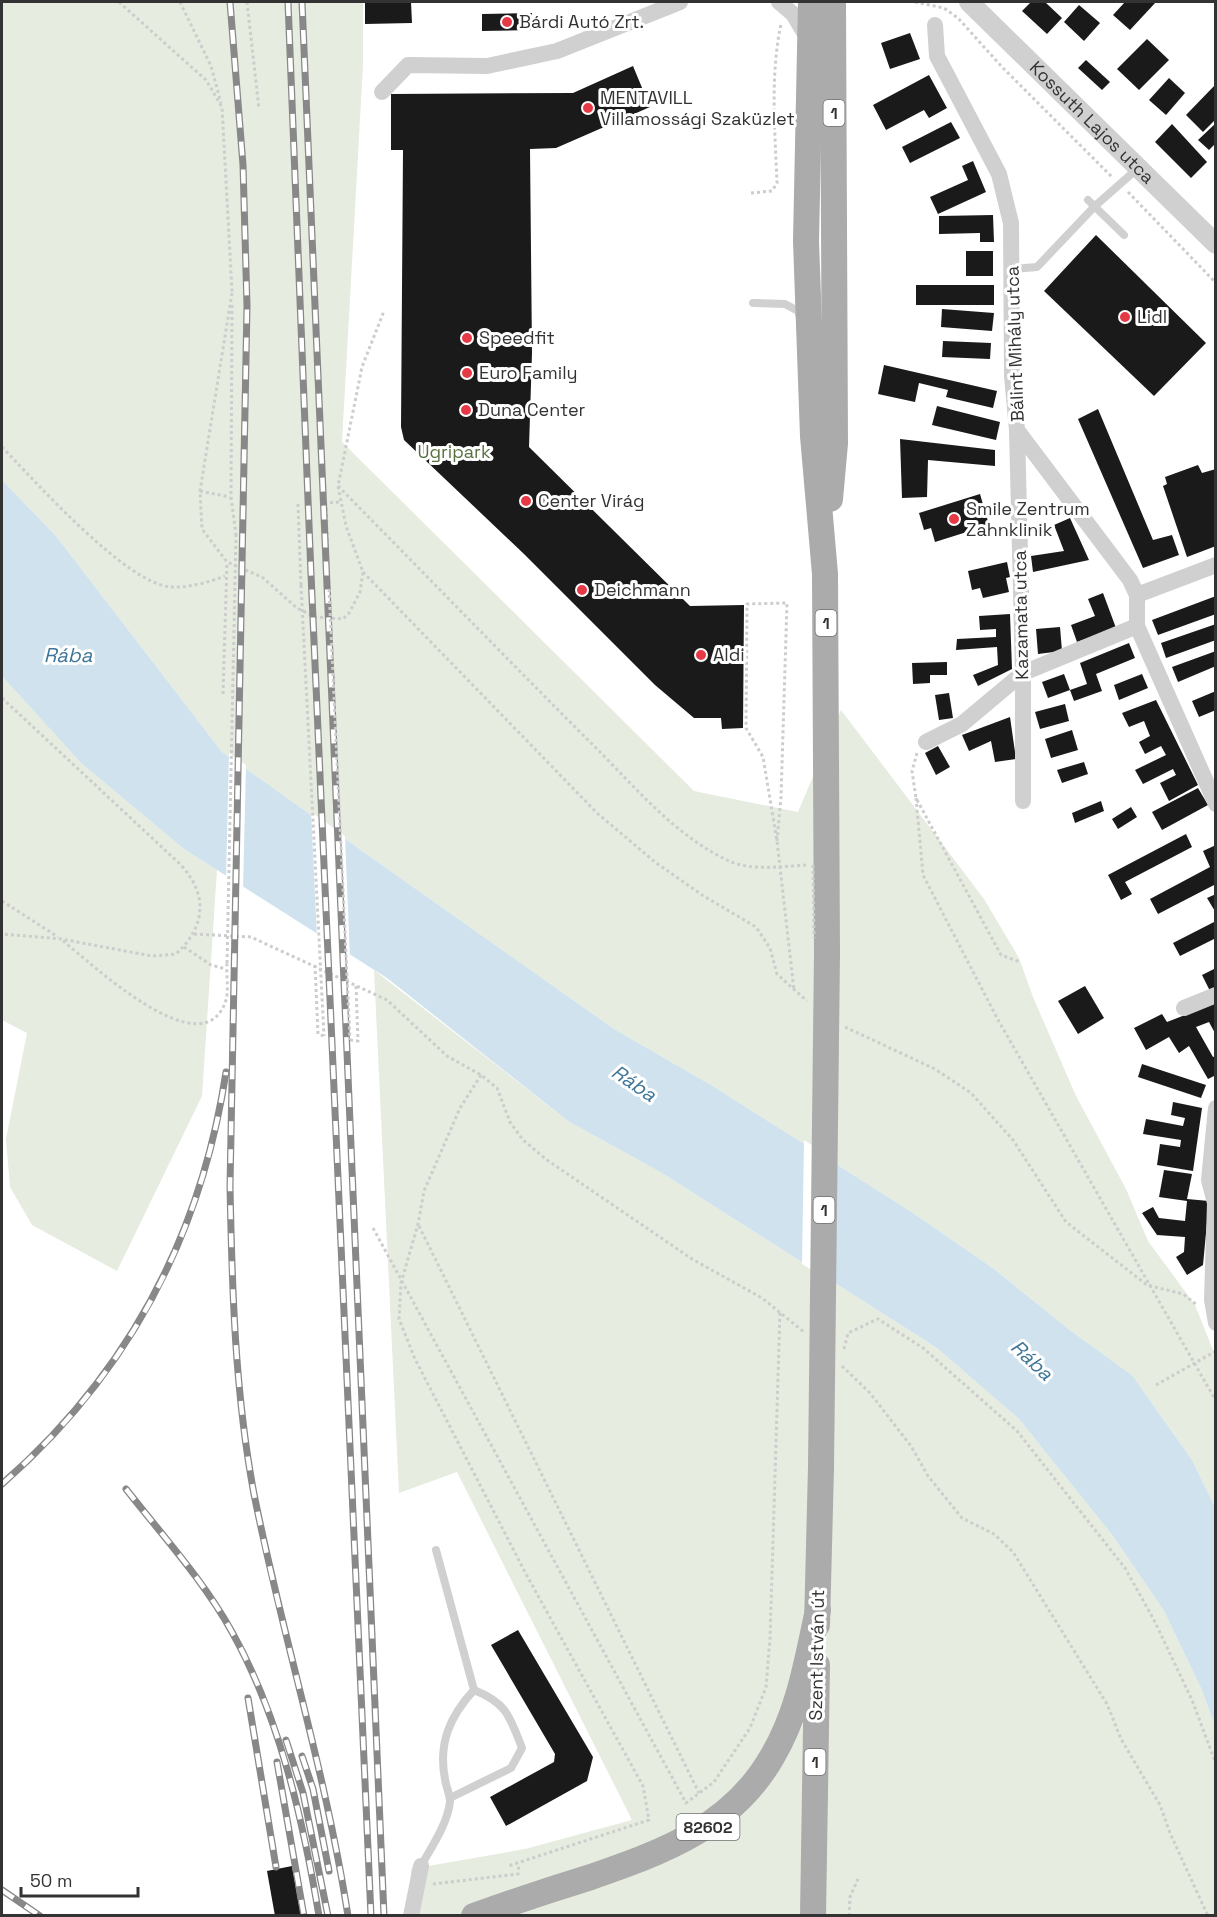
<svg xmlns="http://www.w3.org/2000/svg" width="1217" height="1917" viewBox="0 0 1217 1917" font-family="'Space Grotesk',sans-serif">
<rect width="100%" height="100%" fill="#fff"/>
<g fill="#e6ecdf">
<polygon points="2,2 363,2 363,65 342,442 694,791 798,812 841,710 984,899 1019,958 1033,997 1076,1096 1126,1189 1148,1241 1195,1305 1215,1355 1215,1507 1192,1460 1132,1375 1071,1331 994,1269 910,1211 711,1085 614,1029 222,752 56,536 2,480"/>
<polygon points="2,676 81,763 184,849 217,870 202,1096 117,1271 32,1225 10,1187 6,1139 27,1033 2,1020"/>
<polygon points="374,970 568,1121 662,1173 937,1348 1019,1419 1113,1536 1164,1611 1201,1688 1215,1726 1215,1915 412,1915 411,1869 525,1849 632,1820 457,1472 399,1493"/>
</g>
<polygon fill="#cfe2ee" points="2,480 56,536 222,752 614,1029 711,1085 910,1211 994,1269 1071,1331 1132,1375 1192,1460 1215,1507 1215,1726 1201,1688 1164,1611 1113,1536 1019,1419 937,1348 662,1173 568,1121 387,978 184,849 81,763 2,676"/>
<g fill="#fff">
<polygon points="229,753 246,765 243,890 226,879"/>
<polygon points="311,812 345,836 350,958 317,937"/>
<polygon points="804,1140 837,1161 835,1285 802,1264"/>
</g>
<g fill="#1a1a1a">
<polygon points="365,2 411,2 412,23 365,24"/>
<polygon points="1031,2 1045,2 1062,18 1047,34 1022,11"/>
<polygon points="1125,2 1156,2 1130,30 1113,15"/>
<polygon points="1079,5 1100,23 1084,41 1064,22"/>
<polygon points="532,13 532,30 482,31 482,14"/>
<polygon points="910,33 920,59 890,69 881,43"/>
<polygon points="1147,39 1169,60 1139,90 1117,69"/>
<polygon points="1086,60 1110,82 1102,90 1078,68"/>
<polygon points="633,66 650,107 556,148 530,149 532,353 529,447 690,606 744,605 743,728 722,729 721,718 694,718 655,685 524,554 404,440 401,427 403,150 391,150 391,94 573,93"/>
<polygon points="929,75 947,108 929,118 924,110 886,130 873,105"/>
<polygon points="1169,78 1185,93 1166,115 1149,100"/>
<polygon points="1216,84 1216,119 1203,132 1186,115"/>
<polygon points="951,122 960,138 910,163 902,147"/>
<polygon points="1216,123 1216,143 1209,150 1198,140"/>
<polygon points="1172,124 1207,162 1191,178 1155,142"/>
<polygon points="973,161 986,192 938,214 930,197 968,180 962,166"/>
<polygon points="993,215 994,242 980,242 980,233 939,234 939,216"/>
<polygon points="1096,235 1206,343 1154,396 1044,291"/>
<rect x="966" y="251" width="27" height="25"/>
<rect x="916" y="285" width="78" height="20"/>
<polygon points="942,309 994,313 992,331 941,327"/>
<polygon points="943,341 991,343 990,359 942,357"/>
<polygon points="884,365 997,391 993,408 946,397 948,390 919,383 915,402 878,394"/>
<polygon points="937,406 1000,422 996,440 932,425"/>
<polygon points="1098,409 1153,540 1172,535 1179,555 1143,568 1078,419"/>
<polygon points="900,439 995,450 995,466 928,460 927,497 902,498"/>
<polygon points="1198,465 1202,473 1216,469 1216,546 1187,557 1163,486 1167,484 1165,477"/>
<polygon points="980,494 989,525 935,542 931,528 924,530 919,513"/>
<polygon points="1070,518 1089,560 1033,572 1031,556 1064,551 1054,525"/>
<polygon points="1007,562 1010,577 1006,578 1009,592 983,598 980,588 972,590 968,571"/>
<polygon points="1103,593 1116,628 1077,642 1071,625 1095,616 1088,599"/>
<polygon points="1216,596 1216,614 1158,635 1152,620"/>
<polygon points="1010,614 1012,669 978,686 973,675 998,665 997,647 956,650 957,639 996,637 996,629 980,630 979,616"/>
<polygon points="1216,624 1216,640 1166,658 1161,643"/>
<polygon points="1060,627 1062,651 1038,654 1036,629"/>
<polygon points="1129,643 1135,658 1096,674 1102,691 1074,701 1070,690 1048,698 1042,682 1064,674 1070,690 1087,684 1080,663"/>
<polygon points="1216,651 1216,666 1178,682 1172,667"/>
<polygon points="947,662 947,675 930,675 930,683 913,684 912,663"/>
<polygon points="1142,674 1148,688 1119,700 1114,685"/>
<polygon points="1216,691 1216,710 1199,717 1192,701"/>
<polygon points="949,693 953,718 939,720 935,695"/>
<polygon points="1156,700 1198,785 1169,801 1160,783 1176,775 1173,769 1143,784 1135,770 1166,755 1161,746 1145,754 1139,742 1150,736 1144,721 1129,727 1122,713"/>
<polygon points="1065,704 1069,721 1040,729 1035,712"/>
<polygon points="1010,717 1016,759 995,762 991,741 969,751 962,735"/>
<polygon points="1072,730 1078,750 1051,758 1045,739"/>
<polygon points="938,746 950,767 936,775 925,753"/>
<polygon points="1084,762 1088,774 1062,783 1057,770"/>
<polygon points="1198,788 1208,805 1162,830 1152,812"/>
<polygon points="1101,801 1104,811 1075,823 1072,813"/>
<polygon points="1131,807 1137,817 1118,829 1112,819"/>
<polygon points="1186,834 1192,847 1125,882 1132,894 1121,900 1108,875"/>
<polygon points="1216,845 1216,884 1158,914 1150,899 1210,867 1203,851"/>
<polygon points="1216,894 1216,913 1207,898"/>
<polygon points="1216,921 1216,938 1180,956 1173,943"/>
<polygon points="1216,968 1216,989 1210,991 1202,975"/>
<polygon points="1085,986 1104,1018 1078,1034 1058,1001"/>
<polygon points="1216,1003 1216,1035 1209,1022 1196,1027 1213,1057 1216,1056 1216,1075 1208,1079 1189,1046 1179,1053 1169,1037 1146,1050 1134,1028 1162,1014 1167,1022"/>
<polygon points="1142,1064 1206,1085 1201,1098 1138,1077"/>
<polygon points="1173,1102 1202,1108 1193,1171 1157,1165 1160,1144 1180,1147 1181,1140 1143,1134 1146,1119 1183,1126 1185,1118 1171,1115"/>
<polygon points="1164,1170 1192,1174 1187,1199 1209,1201 1203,1265 1187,1275 1176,1257 1184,1252 1185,1237 1157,1235 1142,1213 1153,1207 1159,1218 1185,1221 1187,1201 1159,1197"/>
<polygon points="518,1630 593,1757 587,1781 506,1826 490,1797 554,1762 555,1754 491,1645"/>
<polygon points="292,1866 301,1916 275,1916 267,1871"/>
</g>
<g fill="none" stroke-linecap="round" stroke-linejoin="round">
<g stroke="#cdcdcd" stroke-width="3" stroke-dasharray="3 3" stroke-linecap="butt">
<polyline points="119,2 206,80 222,107 232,292"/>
<polyline points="180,2 211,66 221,103"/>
<polyline points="247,2 259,109"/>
<polyline points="915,2 944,8 958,18 1002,67 1112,177"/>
<polyline points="1128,192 1216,283"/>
<path d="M 751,193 L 772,191 L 777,183 C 775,130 770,76 781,24"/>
<polyline points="232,293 200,491 202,529 227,562 262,577 297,608 315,617 343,619 349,613 360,592 363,572 346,526 338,486 362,367 384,311"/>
<polyline points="232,305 231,497 236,535"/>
<path d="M 2,447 C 34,480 126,584 171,587 C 189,588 209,582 225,576"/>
<path d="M 338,486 C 421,570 503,655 587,739 C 630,781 672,834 727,860 C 751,872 783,866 808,865"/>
<polyline points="200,491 230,497"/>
<polyline points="298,504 301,585"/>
<polyline points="363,572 597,813 655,862 702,895 756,927 770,948 777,974 807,1001"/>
<polyline points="329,589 326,503 340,502"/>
<polyline points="223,694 227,562"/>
<path d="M 2,698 L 181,865 C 208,895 206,926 176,954 L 152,956 L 61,939 L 2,934"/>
<polyline points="917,753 912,771 916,798 1001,955 1020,962"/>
<polyline points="916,798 923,875 997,1018 1216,1401"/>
<polyline points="777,841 781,797 787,603 747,604 746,728 763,757 777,841 794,990"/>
<polyline points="2,901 58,937"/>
<polyline points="194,934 251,937 387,1000 447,1056 481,1075 497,1088 510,1122 523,1140 547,1160 692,1259 762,1298 804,1332"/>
<path d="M 63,941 C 90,962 204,1071 226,1000 C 229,989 226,975 227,963"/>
<polyline points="184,947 211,965 226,969"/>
<polyline points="315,965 318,1034 324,1036"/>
<polyline points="845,1027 935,1069 971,1093 1013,1140 1066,1222 1147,1285 1183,1294 1197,1305"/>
<polyline points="350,1040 358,1041 356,985"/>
<polyline points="481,1075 460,1108 424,1191 418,1224 401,1283 399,1319 415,1359 526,1574 643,1786 649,1820 508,1866"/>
<polyline points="419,1226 699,1793"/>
<polyline points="373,1228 686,1803 714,1782 750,1728 766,1687 770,1639 780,1312"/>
<polyline points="844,1349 848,1333 878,1319 923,1348 1017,1431 1125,1568 1154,1620 1192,1700 1216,1764"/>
<polyline points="842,1366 870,1393 911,1446 928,1476 962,1518 994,1534 1013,1552 1107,1704 1121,1739 1160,1805 1170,1833 1208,1916"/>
<polyline points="1156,1385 1216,1351"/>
<polyline points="433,1884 518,1874 519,1864"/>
<polyline points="849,1916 850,1897 858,1879"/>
</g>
<g stroke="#d0d0d0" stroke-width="8">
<polyline points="1088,200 1124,235"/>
<polyline points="1013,269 1037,267 1095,206 1137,169"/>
<polyline points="753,303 785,304 798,311 800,317"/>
<path d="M 450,1798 L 511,1768 L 522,1748 C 510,1717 507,1703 474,1690"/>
<path d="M 421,1866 C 432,1846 447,1825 450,1802 C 450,1794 446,1787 445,1779 C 438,1743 450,1716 474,1690 L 436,1550"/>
</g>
<g stroke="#d0d0d0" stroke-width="16">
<polyline points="779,2 793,14 808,39"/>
<polyline points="935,25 937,56 999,174 1011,223 1012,376 1017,430 1023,673 1023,801"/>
<polyline points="382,92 408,65 487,66 557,51 680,2"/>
<polyline points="1017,430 1130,580 1137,595 1137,626 1216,804"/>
<polyline points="1137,595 1216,565"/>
<polyline points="926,742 962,724 1023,673 1137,626"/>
<polyline points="1184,1008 1216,995"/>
<polyline points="1216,1108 1209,1180 1215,1203 1212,1300 1216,1323"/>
<polyline points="411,1916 421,1866"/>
</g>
<path stroke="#d0d0d0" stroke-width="20" id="s1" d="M 969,2 L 1216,244"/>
<g stroke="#ababab" stroke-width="26">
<polyline points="811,2 806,241 813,436 825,574 827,953"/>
<polyline points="830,499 835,443 833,2"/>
<polyline points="817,1625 821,1467"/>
<path d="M 474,1916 C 513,1902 552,1889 591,1877 C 663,1852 732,1827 772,1757 C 799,1712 807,1660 818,1610"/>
<polyline points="813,1916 817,1665"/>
</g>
<defs>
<g id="rail">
<path d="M 230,2 L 243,165 L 247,306 L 230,1186 C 232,1289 235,1393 254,1494 C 282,1635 326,1773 348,1916"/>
<polyline points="288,2 311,574 371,1916"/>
<polyline points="302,2 384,1916"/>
<path d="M 2,1484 C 128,1374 201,1237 226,1072"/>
<path d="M 126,1489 C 162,1535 204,1581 232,1632 C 280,1718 303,1820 319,1916"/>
<polyline points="248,1698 276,1867"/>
<polyline points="286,1740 303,1793 328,1916"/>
<polyline points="302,1756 313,1789 329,1871"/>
<polyline points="277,1762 304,1916"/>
<polyline points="2,1890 40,1916"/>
</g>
</defs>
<use href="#rail" stroke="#888" stroke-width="7"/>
<use href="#rail" stroke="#fff" stroke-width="4.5" stroke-dasharray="14" stroke-linecap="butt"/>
<g stroke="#cdcdcd" stroke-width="3" stroke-dasharray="3 3" stroke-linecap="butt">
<polyline points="301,585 324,1036"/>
<polyline points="329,589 350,1040"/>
<polyline points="813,865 814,938"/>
<polyline points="227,963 236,535"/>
</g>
<polyline stroke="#ababab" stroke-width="26" points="821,1467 827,953"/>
</g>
<g fill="#e63946" stroke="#fff" stroke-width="2">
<circle cx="507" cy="22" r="6"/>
<circle cx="588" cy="108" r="6"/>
<circle cx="1125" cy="317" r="6"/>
<circle cx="467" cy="338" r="6"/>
<circle cx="467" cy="373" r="6"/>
<circle cx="466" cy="410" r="6"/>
<circle cx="526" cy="501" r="6"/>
<circle cx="954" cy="519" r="6"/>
<circle cx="582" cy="590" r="6"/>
<circle cx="701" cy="655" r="6"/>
</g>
<g text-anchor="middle" stroke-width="6" stroke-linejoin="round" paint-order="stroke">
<g fill="#fff" stroke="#707070" stroke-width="1.5">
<rect x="823.5" y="100" width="21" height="26" rx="4.5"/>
<rect x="815.5" y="610" width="21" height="26" rx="4.5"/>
<rect x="813.5" y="1197" width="21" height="26" rx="4.5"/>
<rect x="804.5" y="1749" width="21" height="26" rx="4.5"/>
<rect x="676.5" y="1814" width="63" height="26" rx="4.5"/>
</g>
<g font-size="16" font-weight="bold" fill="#333">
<text x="834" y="119">1</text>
<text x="826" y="629">1</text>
<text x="824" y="1216">1</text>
<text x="815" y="1768">1</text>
<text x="708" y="1833">82602</text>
</g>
<g font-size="18" fill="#333" stroke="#fff" text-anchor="start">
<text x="519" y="28">Bárdi Autó Zrt.</text>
<text x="600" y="104">MENTAVILL<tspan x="600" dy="21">Villamossági Szaküzlet</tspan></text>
<text x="1137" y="323">Lidl</text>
<text x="479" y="344">Speedfit</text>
<text x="479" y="379">Euro Family</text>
<text x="478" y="416">Duna Center</text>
<text x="538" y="507">Center Virág</text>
<text x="966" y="515">Smile Zentrum<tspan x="966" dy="21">Zahnklinik</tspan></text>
<text x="594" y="596">Deichmann</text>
<text x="713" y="661">Aldi</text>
</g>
<g font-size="18" fill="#333" stroke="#fff">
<text dy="6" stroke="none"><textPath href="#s1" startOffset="172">Kossuth Lajos utca</textPath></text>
<text transform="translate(1015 344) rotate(-92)" y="6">Bálint Mihály utca</text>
<text transform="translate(1021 615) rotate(-91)" y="6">Kazamata utca</text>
<text transform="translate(817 1655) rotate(-89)" y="6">Szent István út</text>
</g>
<g font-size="18" fill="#56703f" stroke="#fff">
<text x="454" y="458">Ugripark</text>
</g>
<g font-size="20" font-style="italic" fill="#3f7597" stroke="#fff">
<text x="68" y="662">Rába</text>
<text transform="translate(634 1083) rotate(34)" y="7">Rába</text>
<text transform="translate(1032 1360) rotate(43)" y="7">Rába</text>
</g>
</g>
<rect width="1217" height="1917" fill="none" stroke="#333333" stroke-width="6"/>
<path d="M21 1887v9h117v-9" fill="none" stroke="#333333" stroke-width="3"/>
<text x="30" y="1887" font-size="18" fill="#333333" stroke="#ffffff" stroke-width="4.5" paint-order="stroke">50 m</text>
</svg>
